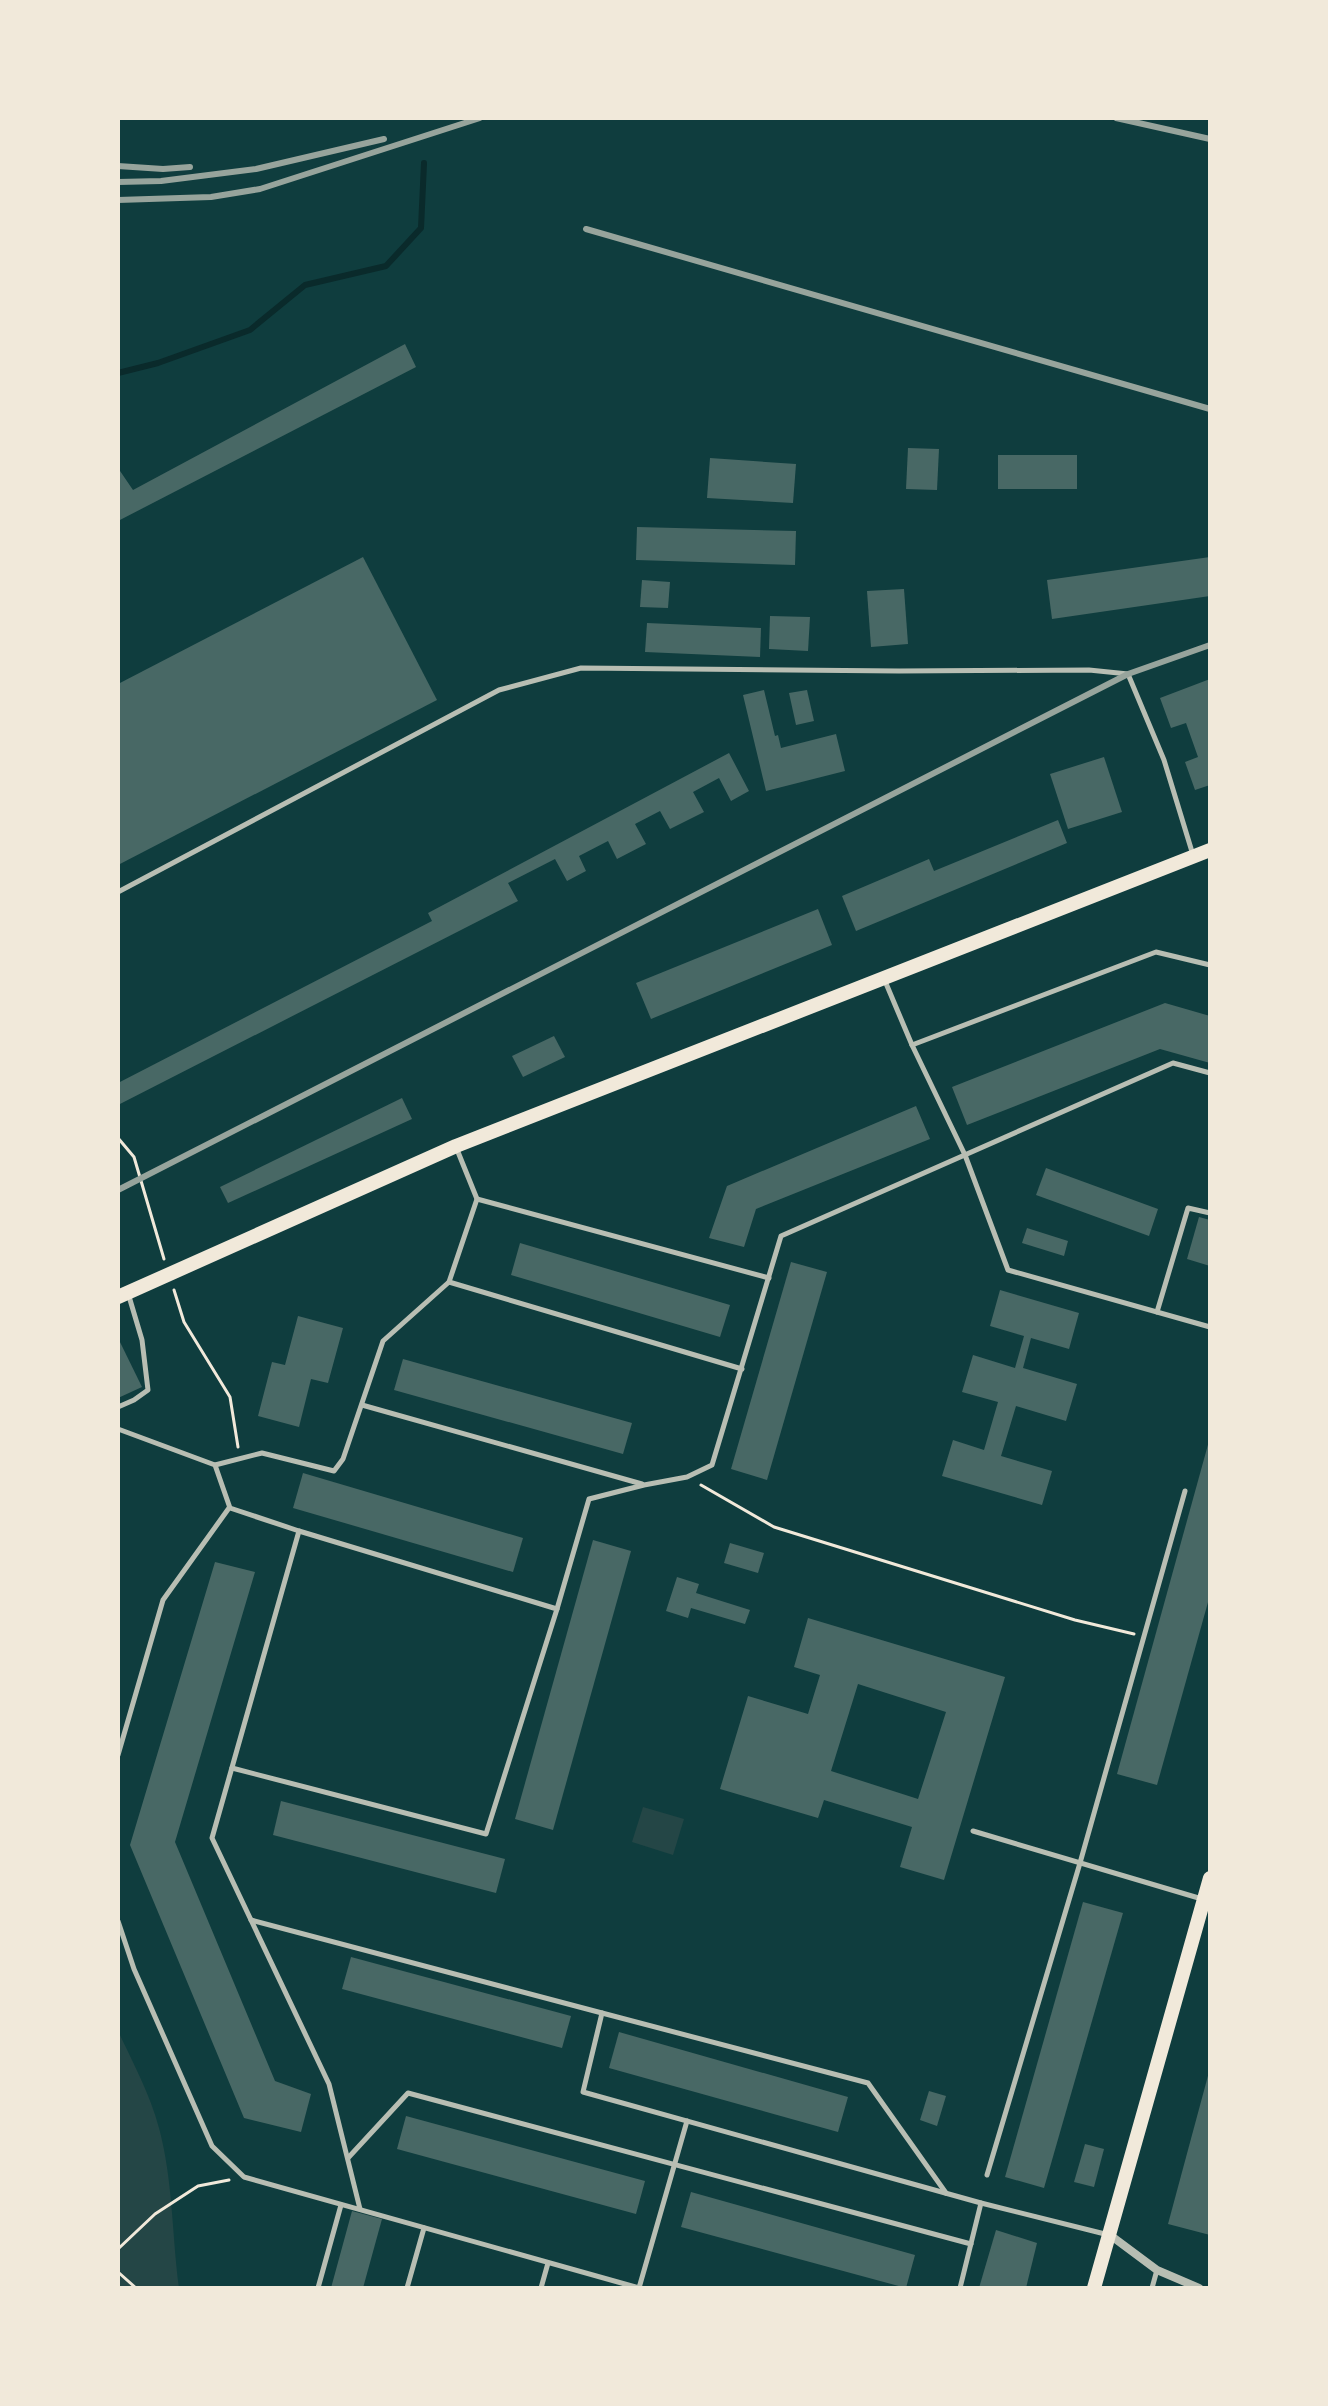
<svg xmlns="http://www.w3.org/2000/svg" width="1328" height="2406" viewBox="0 0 1328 2406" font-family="Arial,sans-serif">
<rect width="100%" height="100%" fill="#0f3d3e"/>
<g fill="#244646">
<polygon points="643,1807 684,1819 673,1855 632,1842"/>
<path d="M 118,2031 C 133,2063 150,2094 159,2128 C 173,2180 172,2235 179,2288 L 118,2288 Z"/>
</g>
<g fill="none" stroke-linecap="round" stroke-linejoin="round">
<polyline stroke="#0a2a2b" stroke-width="6" points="118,373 158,363 250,330 305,285 386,266 421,228 424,163"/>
</g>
<g fill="#486865" fill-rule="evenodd">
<polygon points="405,344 416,367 118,521 118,468 133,490"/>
<polygon points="908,448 939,449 937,490 906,489"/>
<rect x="998" y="455" width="79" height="34"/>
<polygon points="710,458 796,464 793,503 707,498"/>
<polygon points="637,527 796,531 795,565 636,560"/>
<polygon points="363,557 437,700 118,865 118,684"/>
<polygon points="1210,557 1210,596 1052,619 1047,580"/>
<polygon points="642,580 670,582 668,608 640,607"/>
<polygon points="904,589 908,644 871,647 867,591"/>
<polygon points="770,616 810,617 808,651 769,649"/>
<polygon points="647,623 761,628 760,657 645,652"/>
<polygon points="1210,679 1210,785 1195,790 1185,762 1198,757 1186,723 1171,728 1160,698"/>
<polygon points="764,690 775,736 778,735 781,748 836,734 845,771 766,791 743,695"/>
<polygon points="807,690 814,721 796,725 789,693"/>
<polygon points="729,753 749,791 731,801 719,778 693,792 704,812 670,829 660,811 635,824 646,844 617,859 608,841 579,856 586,871 567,881 555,859 508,883 518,901 118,1105 118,1083 432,921 428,913"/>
<polygon points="1104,757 1122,812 1068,829 1050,774"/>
<polygon points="1058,820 1067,843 856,931 842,896 929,859 934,871"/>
<polygon points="818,909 832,945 651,1019 636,983"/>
<polygon points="1165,1003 1210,1016 1210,1063 1160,1049 967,1125 952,1087"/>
<polygon points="554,1036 565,1057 523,1077 512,1056"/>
<polygon points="402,1098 412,1119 228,1203 220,1187"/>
<polygon points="916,1106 930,1139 756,1209 744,1247 709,1238 727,1186"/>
<polygon points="1046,1168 1158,1209 1149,1236 1036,1195"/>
<polygon points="1199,1217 1210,1220 1210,1266 1187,1259"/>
<polygon points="1027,1228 1068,1241 1064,1256 1022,1243"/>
<polygon points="520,1243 730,1305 720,1337 511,1275"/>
<polygon points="791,1262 827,1272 767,1480 731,1469"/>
<polygon points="1000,1290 1079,1313 1069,1349 1031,1338 1023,1368 1077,1384 1066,1421 1016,1406 1001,1456 1052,1471 1042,1505 942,1476 953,1440 984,1450 998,1402 962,1392 973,1355 1015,1368 1024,1336 990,1326"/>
<polygon points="298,1316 343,1328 328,1383 311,1379 299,1427 258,1416 272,1362 285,1365"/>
<polygon points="118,1338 142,1387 118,1398"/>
<polygon points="403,1359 632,1423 623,1454 394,1390"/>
<polygon points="1209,1441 1210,1595 1157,1785 1117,1774"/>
<polygon points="303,1473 523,1538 513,1572 293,1508"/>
<polygon points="593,1540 631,1551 553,1830 515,1819"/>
<polygon points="730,1543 764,1553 758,1573 724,1563"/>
<polygon points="215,1562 255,1572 175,1842 275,2081 311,2094 301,2132 244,2118 130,1845"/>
<polygon points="677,1577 699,1584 696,1593 750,1610 745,1624 691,1608 688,1618 666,1611"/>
<path d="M 808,1618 L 1005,1677 L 944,1880 L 900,1867 L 912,1827 L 824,1800 L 818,1818 L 720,1789 L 748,1696 L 808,1714 L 820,1675 L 794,1667 ZM 858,1684 L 946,1712 L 918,1799 L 831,1771 Z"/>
<polygon points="281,1801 505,1859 496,1893 273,1835"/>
<polygon points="1083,1902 1123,1913 1044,2188 1005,2177"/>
<polygon points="351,1957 571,2016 562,2048 342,1989"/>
<polygon points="619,2032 848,2097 838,2132 609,2068"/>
<polygon points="1209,2072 1210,2072 1210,2235 1168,2224"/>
<polygon points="929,2091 946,2096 937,2126 920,2120"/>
<polygon points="406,2116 645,2181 636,2214 397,2149"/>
<polygon points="1085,2144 1104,2149 1094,2187 1074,2182"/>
<polygon points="691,2192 915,2255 906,2288 681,2227"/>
<polygon points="352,2211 382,2219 363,2288 331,2288"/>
<polygon points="996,2230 1037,2243 1026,2288 979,2288"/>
</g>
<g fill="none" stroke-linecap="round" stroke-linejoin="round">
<g stroke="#f1e9da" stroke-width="3">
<polyline points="118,1138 134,1157 164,1259"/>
<polyline points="174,1290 184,1322 230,1397 238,1447"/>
<polyline points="701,1485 774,1527 1075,1620 1134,1634"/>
<polyline points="118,2249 155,2214 198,2186 229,2180"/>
<polyline points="118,2272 136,2288"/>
</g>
<g stroke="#b8beb3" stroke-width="5">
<polyline points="118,892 499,690 581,668 899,671 1089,670 1128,674 1164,760 1193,855"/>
<polyline points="885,981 912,1045 965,1155 1008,1270 1210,1327"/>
<polyline points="912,1045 1156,952 1210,965"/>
<polyline points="477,1199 769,1278"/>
<polyline points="449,1282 742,1369"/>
<polyline points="1157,1312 1188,1208 1210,1213"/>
<polyline points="362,1405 642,1484"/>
<polyline points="118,1407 134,1400 148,1390 142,1340 128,1293"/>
<polyline points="118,1429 215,1465 230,1508 299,1531 557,1609 486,1834 232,1768"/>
<polyline points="215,1465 262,1453 334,1471 343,1459 383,1341 449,1282 477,1199 456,1147"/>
<polyline points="299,1531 212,1838 329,2084 360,2209"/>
<polyline points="557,1609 589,1499 644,1485 687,1477 712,1465 781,1236 1173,1063 1210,1073"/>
<polyline points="118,1755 163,1600 229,1508"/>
<polyline points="973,1831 1202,1899"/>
<polyline points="251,1920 602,2013 583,2092 981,2203 1105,2234"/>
<polyline points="118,1921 134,1969 212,2146 244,2177 639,2288 687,2121"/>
<polyline points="602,2013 868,2083 946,2193"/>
<polyline points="348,2158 408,2093 971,2244"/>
<polyline points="987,2175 1080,1863 1185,1491"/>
<polyline points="318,2288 341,2205"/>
<polyline points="407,2288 424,2228"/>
<polyline points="541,2288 548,2263"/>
<polyline points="960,2288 981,2203"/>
<polyline points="1152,2288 1157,2270"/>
</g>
<polyline stroke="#b8beb3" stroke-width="8" points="1110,2235 1157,2270 1199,2288"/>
<g stroke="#f1e9da" stroke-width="14">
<polyline points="118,1297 456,1146 1210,850"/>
<polyline points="1094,2288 1210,1878"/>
</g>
<g stroke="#97a49c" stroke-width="6">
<polyline points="1116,118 1210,139"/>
<polyline points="118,166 163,169 190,167"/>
<polyline points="118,182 161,181 256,169 384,139"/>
<polyline points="118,200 211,197 260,189 480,118"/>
<polyline points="586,229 1210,409"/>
<polyline points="118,1190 1128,674 1210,645"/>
</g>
</g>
<rect width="1328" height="2406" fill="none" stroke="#f1e9da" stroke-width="240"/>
</svg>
